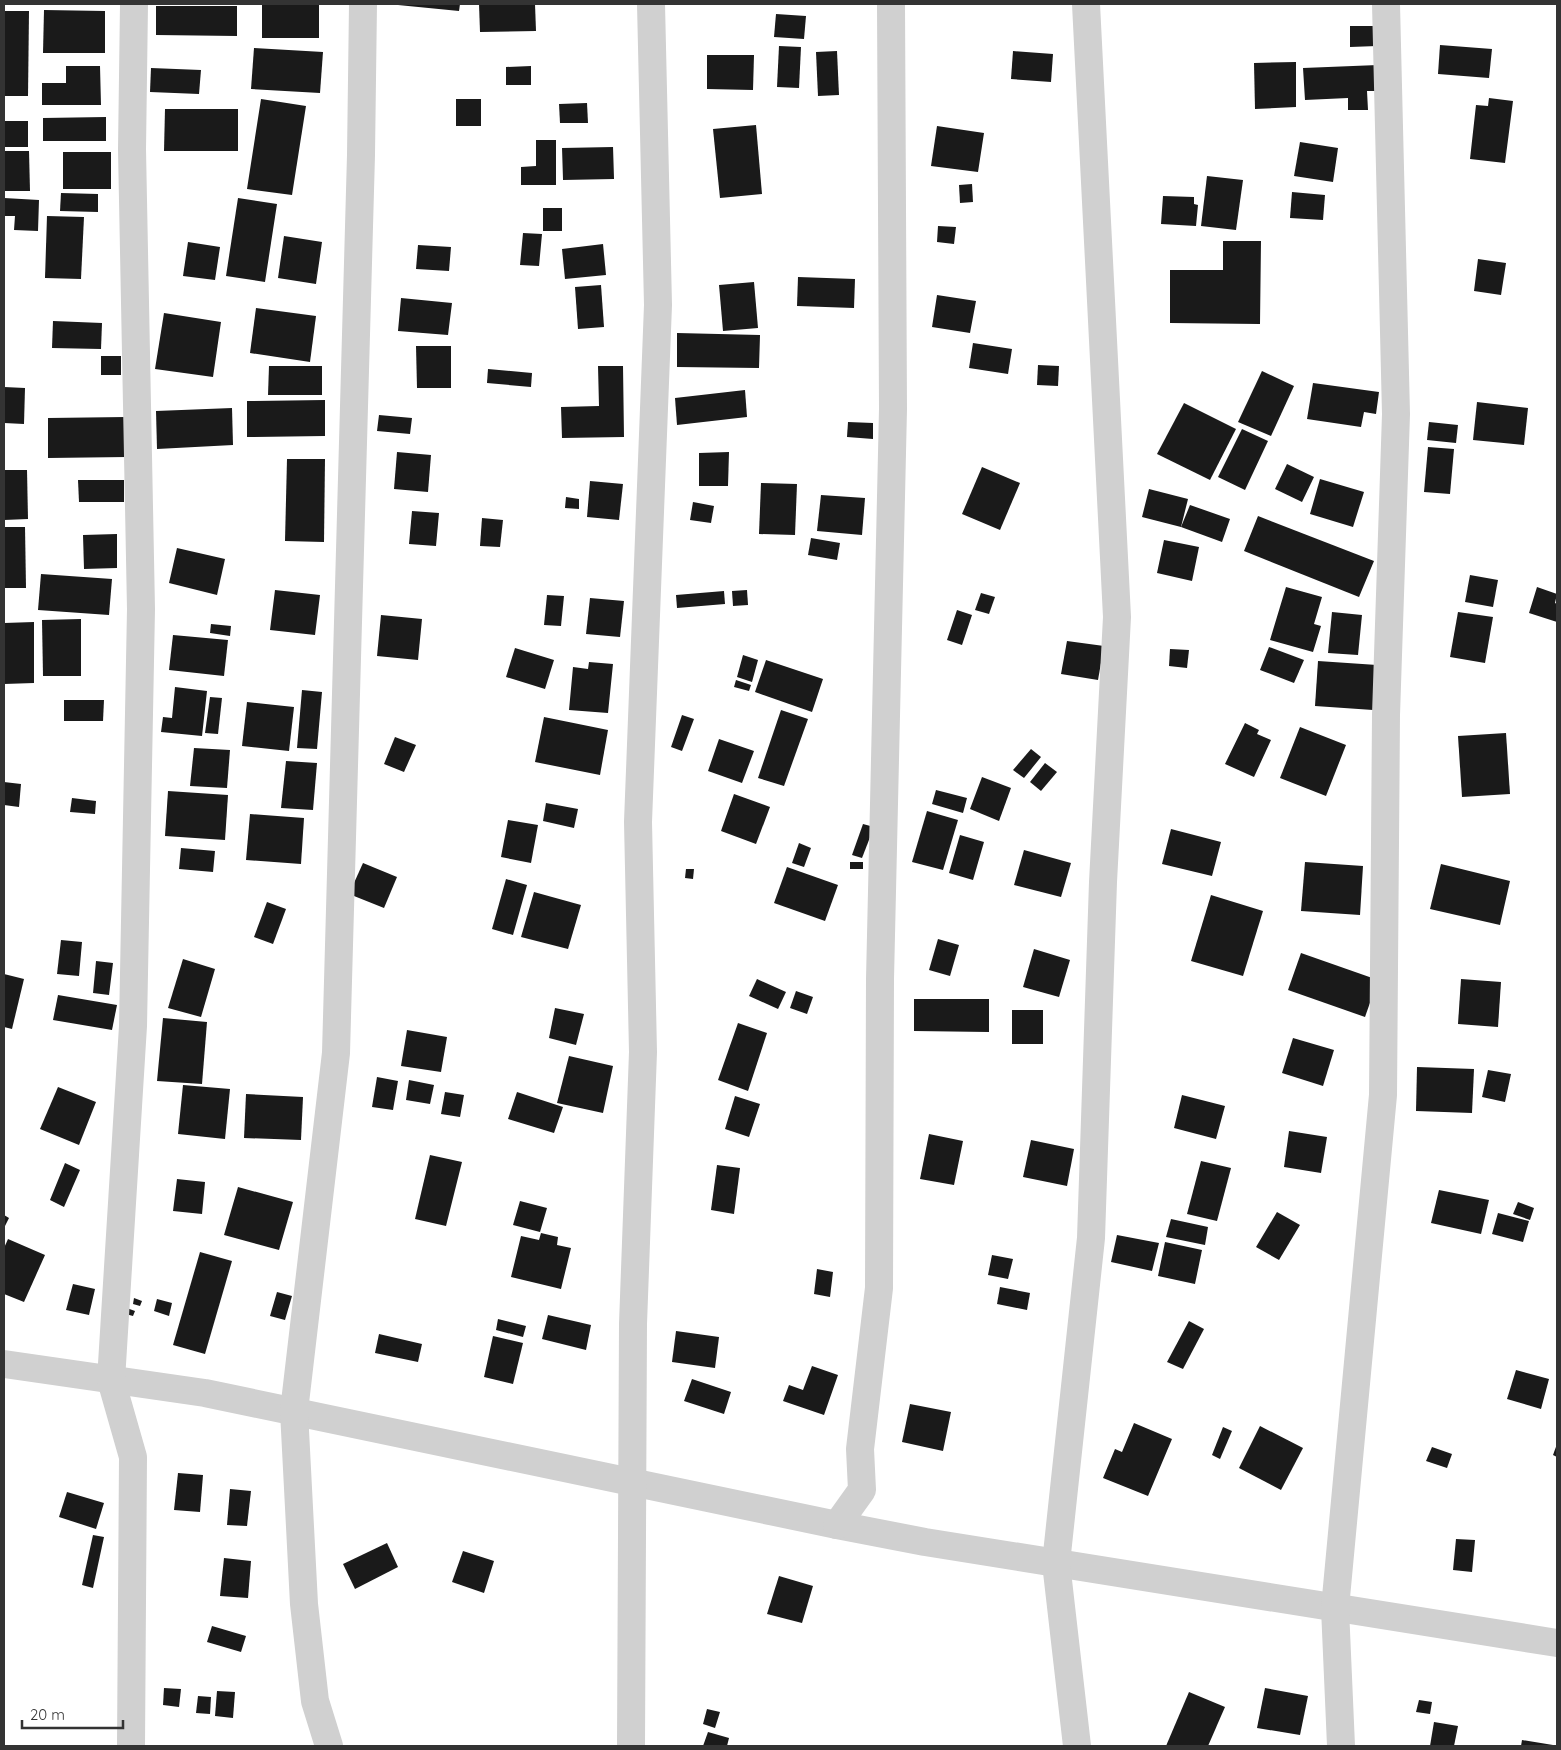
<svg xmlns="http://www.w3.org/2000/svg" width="1561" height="1750" viewBox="0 0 1561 1750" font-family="Quicksand,sans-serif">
<rect width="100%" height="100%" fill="#fff"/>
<g fill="#1a1a1a">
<rect x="262" y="4" width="57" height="34"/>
<polygon points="398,4 460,4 459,11 398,5"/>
<polygon points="479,4 535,4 536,31 480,32"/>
<polygon points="156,6 237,6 237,36 156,35"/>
<polygon points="44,10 105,11 105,53 43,53"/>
<polygon points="4,11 29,11 28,96 4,96"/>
<polygon points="776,14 806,16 804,39 774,37"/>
<polygon points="1350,26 1377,26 1377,46 1350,47"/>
<polygon points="1440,45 1492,49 1489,78 1438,74"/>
<polygon points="779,46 801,47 799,88 777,87"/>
<polygon points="254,48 323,52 320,93 251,89"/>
<polygon points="837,51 839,95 818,96 816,52"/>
<polygon points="1013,51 1053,54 1051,82 1011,79"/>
<polygon points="707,55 754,55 753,90 707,89"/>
<polygon points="1296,62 1296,107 1255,109 1254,63"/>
<polygon points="1378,65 1379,91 1367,91 1368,110 1348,110 1348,98 1305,100 1303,68"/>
<polygon points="66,66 100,66 101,105 42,105 42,83 66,83"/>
<polygon points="531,66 531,85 506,85 506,67"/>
<polygon points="151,68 201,70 199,94 150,92"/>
<polygon points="1489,98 1513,101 1505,163 1470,159 1476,105 1488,106"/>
<polygon points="261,99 306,106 292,195 247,189"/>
<rect x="456" y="99" width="25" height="27"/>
<polygon points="587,103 588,123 560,123 559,104"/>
<polygon points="165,109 238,109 238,151 164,151"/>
<polygon points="106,117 106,141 43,141 43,118"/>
<rect x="4" y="121" width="24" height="26"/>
<polygon points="756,125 762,194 720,198 713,129"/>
<polygon points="937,126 984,133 978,172 931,166"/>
<polygon points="536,140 556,140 556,185 521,185 521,167 536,166"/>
<polygon points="1300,142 1338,148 1333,182 1294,176"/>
<polygon points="613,147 614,179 563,180 562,148"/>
<polygon points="4,151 29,151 30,191 4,191"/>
<rect x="63" y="152" width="48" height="37"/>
<polygon points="1207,176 1243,180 1236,230 1201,226"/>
<polygon points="972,184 973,202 960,203 959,185"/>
<polygon points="1292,192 1325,195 1323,220 1290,218"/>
<polygon points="61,193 98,194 98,212 60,211"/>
<polygon points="1163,196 1194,197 1194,204 1198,205 1196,226 1161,224"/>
<polygon points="4,198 39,200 38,231 14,230 15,216 4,216"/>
<polygon points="238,198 277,204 265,282 226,276"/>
<rect x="543" y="208" width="19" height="23"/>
<polygon points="47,216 84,217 81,279 45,278"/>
<polygon points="938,226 956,227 954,244 937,242"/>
<polygon points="523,233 542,234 539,266 520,265"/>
<polygon points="284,236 322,242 316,284 278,278"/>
<polygon points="1223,241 1261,241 1260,324 1170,323 1170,270 1223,270"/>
<polygon points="188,242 220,247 215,280 183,276"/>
<polygon points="603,244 606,275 565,279 562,249"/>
<polygon points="418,245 451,247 449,271 416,269"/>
<polygon points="1478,259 1506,263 1501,295 1474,291"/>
<polygon points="798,277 855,279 854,308 797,306"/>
<polygon points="754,282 758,328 723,331 719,285"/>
<polygon points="601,285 604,327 578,329 575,287"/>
<polygon points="937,295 976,301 970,333 932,327"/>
<polygon points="401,298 452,303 448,335 398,331"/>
<polygon points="256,308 316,316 310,362 250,353"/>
<polygon points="164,313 221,322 213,377 155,369"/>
<polygon points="53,321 102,323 101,349 52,348"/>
<polygon points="677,333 760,335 759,368 677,367"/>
<polygon points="973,343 1012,349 1008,374 969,368"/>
<polygon points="416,346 451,346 451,388 417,388"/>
<rect x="101" y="356" width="20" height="19"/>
<polygon points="1038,365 1059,366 1058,386 1037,385"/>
<polygon points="269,366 322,366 322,395 268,395"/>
<polygon points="598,366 623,366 624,437 562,438 561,407 599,406"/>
<polygon points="488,369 532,373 531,387 487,383"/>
<polygon points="1262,371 1294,386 1271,436 1238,422"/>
<polygon points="1313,383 1379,392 1376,414 1364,412 1361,427 1307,419"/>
<polygon points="4,387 25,388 24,424 4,423"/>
<polygon points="745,390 747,417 677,425 675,398"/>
<polygon points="325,400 325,436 247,437 247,401"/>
<polygon points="1477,402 1528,408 1524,445 1473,440"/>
<polygon points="1184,403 1236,429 1210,480 1157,454"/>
<polygon points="232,408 233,445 157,449 156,411"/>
<polygon points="379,415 412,418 410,434 377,431"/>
<polygon points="126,417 127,457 48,458 48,418"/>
<polygon points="848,422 873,423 873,439 847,437"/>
<polygon points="1429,422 1458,425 1456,443 1427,440"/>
<polygon points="1242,429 1268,441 1245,490 1218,477"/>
<polygon points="1428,447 1454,449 1450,494 1424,492"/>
<polygon points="397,452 431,455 428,492 394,489"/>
<polygon points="729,452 728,486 699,486 699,453"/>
<polygon points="287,459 325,459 324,542 285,541"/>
<polygon points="1287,464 1314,477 1302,502 1275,489"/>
<polygon points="982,467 1020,483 1000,530 962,514"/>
<polygon points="4,470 27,470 28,519 4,520"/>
<polygon points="1320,479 1364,492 1353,527 1310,514"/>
<polygon points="78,480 124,480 124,502 79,502"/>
<polygon points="590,481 623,484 619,520 587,517"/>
<polygon points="761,483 797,484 795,535 759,534"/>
<polygon points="1149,489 1188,499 1181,527 1142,517"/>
<polygon points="821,495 865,498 862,535 817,531"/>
<polygon points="566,497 579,499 579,509 565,508"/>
<polygon points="693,502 714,506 711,523 690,520"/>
<polygon points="1190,505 1230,519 1222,542 1181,527"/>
<polygon points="412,511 439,513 436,546 409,544"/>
<polygon points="1258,516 1374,561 1359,597 1244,551"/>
<polygon points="482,518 503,520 500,547 480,546"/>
<polygon points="4,527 25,527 26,588 4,588"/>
<polygon points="117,534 117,568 84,569 83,535"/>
<polygon points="811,538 840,543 837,560 808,555"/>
<polygon points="1164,540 1199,547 1192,581 1157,573"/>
<polygon points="177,548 225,559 217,595 169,583"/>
<polygon points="41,574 112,579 109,615 38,610"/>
<polygon points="1470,575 1498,580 1493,607 1465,602"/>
<polygon points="1286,587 1322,597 1314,624 1321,626 1313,652 1270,640"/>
<polygon points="1537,587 1557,594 1555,603 1557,604 1557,622 1529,613"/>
<polygon points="275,590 320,595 315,635 270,630"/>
<polygon points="747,590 748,605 733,606 732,591"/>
<polygon points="724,591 725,604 677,608 676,595"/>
<polygon points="981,593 995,597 989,614 975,610"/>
<polygon points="547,595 564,596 561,626 544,625"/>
<polygon points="590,598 624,601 620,637 586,634"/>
<polygon points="957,610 972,615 962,645 947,640"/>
<polygon points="1332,612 1362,615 1358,655 1328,653"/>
<polygon points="1458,612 1493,617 1485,663 1450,657"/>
<polygon points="381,615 422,619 418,660 377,656"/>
<polygon points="81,619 81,676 43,676 42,620"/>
<polygon points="34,622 34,683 4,684 4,623"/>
<polygon points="211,624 231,626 230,636 210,633"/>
<polygon points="173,635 228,640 224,676 169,670"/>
<polygon points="1067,641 1104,646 1098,680 1061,674"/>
<polygon points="1269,647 1304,660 1294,683 1260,670"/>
<polygon points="515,648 554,660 545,689 506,677"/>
<polygon points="1170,649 1189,650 1187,668 1169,666"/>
<polygon points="743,655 758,660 752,682 737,677"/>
<polygon points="766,660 823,679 812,712 755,692"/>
<polygon points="1318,661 1377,665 1373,710 1315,706"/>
<polygon points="589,662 613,664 608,713 569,710 573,667 588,669"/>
<polygon points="736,680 751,685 749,691 734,687"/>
<polygon points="175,687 207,691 202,736 161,732 163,717 172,718"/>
<polygon points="302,690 322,692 317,749 297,748"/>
<polygon points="210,697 222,698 218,734 205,733"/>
<polygon points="64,700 104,700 103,721 64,721"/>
<polygon points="247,702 294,707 289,751 242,746"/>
<polygon points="781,710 808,719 784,786 758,778"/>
<polygon points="682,715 694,719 682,751 671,747"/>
<polygon points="544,717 608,730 600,775 535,762"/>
<polygon points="1245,723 1259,730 1257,734 1271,740 1254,777 1225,764"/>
<polygon points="1300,727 1346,745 1326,796 1280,778"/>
<polygon points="1506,733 1510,794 1462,797 1458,736"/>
<polygon points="395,737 416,745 404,772 384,764"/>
<polygon points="719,739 754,751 742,783 708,771"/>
<polygon points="194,748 230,750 227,788 190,786"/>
<polygon points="1031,749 1041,757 1024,778 1013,770"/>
<polygon points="286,761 317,763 313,810 281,808"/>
<polygon points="1045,763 1057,772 1041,791 1030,782"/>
<polygon points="982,777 1011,788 999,821 970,809"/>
<polygon points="4,782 21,784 19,807 4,805"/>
<polygon points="936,790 967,798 963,813 932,804"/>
<polygon points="168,791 228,795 225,840 165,836"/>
<polygon points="734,794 770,807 756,844 721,831"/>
<polygon points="72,798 96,801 95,814 70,812"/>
<polygon points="546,803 578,809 574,828 543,821"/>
<polygon points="927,811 958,820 943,870 912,862"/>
<polygon points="250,814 304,818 301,864 246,860"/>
<polygon points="508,820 538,825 531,863 501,857"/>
<polygon points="863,824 874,827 862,858 852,855"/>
<polygon points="1171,829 1221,842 1212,876 1162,864"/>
<polygon points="960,835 984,842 973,880 949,873"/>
<polygon points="799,843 811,848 804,867 792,863"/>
<polygon points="181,848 215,851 213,872 179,869"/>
<polygon points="1024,850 1071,863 1061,897 1014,885"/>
<rect x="850" y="862" width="13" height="7"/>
<polygon points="1305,862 1363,866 1360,915 1301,911"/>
<polygon points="363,863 397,877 384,908 349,894"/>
<polygon points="1441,864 1510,881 1500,925 1430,909"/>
<polygon points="787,867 838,885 825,921 774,903"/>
<polygon points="686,869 694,869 693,879 685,878"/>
<polygon points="506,879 527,885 513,935 492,929"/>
<polygon points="534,892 581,905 568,949 521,937"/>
<polygon points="1211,895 1263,911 1243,976 1191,961"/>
<polygon points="267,902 286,909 273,944 254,937"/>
<polygon points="938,939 959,945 950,976 929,970"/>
<polygon points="61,940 82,942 79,976 57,974"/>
<polygon points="1034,949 1070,960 1059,997 1023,987"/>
<polygon points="1301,953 1378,980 1365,1017 1288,990"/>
<polygon points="183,959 215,969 201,1017 168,1008"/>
<polygon points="96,961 113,963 109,995 93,993"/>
<polygon points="4,974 24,979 12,1029 4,1027"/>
<polygon points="757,979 786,992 778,1009 749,996"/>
<polygon points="1461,979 1501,982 1498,1027 1458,1024"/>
<polygon points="796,991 813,997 807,1014 790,1008"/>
<polygon points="58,995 117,1005 112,1030 53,1020"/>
<polygon points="914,999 989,999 989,1032 914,1031"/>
<polygon points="555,1008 584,1014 576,1045 549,1038"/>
<rect x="1012" y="1010" width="31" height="34"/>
<polygon points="163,1018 207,1022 202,1084 157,1081"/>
<polygon points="738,1023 767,1033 748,1091 718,1080"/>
<polygon points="407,1030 447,1037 441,1072 401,1066"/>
<polygon points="1293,1038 1334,1050 1323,1086 1282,1073"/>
<polygon points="569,1056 613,1066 603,1113 557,1103"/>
<polygon points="1417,1067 1474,1069 1472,1113 1416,1111"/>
<polygon points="1488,1070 1511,1074 1505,1102 1482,1097"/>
<polygon points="377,1077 398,1081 393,1110 372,1107"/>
<polygon points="409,1080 434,1085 430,1104 406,1100"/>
<polygon points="183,1085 230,1089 225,1139 178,1134"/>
<polygon points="58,1087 96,1102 79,1145 40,1129"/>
<polygon points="445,1092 464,1095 460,1117 441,1114"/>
<polygon points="517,1092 563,1107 554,1133 508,1119"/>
<polygon points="246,1094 303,1097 301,1140 244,1138"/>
<polygon points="1182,1095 1225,1106 1216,1139 1174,1128"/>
<polygon points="735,1096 760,1104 749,1137 725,1129"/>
<polygon points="1289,1131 1327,1137 1321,1173 1284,1167"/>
<polygon points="929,1134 963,1141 954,1185 920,1179"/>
<polygon points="1031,1140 1074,1149 1067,1186 1023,1177"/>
<polygon points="430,1155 462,1162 446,1226 415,1219"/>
<polygon points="1201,1161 1231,1168 1217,1221 1187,1214"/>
<polygon points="65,1163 80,1170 64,1207 50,1200"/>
<polygon points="717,1165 740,1168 734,1214 711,1210"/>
<polygon points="177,1179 205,1182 202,1214 173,1211"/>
<polygon points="238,1187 293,1202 279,1250 224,1235"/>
<polygon points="1439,1190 1489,1200 1481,1234 1431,1223"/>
<polygon points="520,1201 547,1208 540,1232 513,1225"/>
<polygon points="1518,1202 1534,1208 1530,1220 1513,1214"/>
<polygon points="1277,1212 1300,1225 1279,1260 1256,1247"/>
<polygon points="1498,1213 1529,1221 1523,1242 1492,1234"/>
<polygon points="4,1215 9,1218 4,1228"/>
<polygon points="1171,1219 1208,1227 1205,1245 1166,1237"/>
<polygon points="541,1233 558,1237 557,1245 571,1248 561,1289 511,1277 521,1236 539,1240"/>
<polygon points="1117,1235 1159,1243 1152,1271 1111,1262"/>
<polygon points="8,1239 45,1255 24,1302 4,1294 4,1248"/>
<polygon points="1165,1242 1202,1250 1195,1284 1158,1276"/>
<polygon points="200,1252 232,1261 205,1354 173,1345"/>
<polygon points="992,1255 1013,1259 1008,1279 988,1275"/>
<polygon points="817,1269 833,1272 830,1297 814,1294"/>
<polygon points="73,1284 95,1289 89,1315 66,1310"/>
<polygon points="1000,1287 1030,1293 1027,1310 997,1304"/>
<polygon points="277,1292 292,1296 285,1320 270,1316"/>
<polygon points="134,1298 142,1301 140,1306 133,1304"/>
<polygon points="157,1299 172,1303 169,1316 154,1311"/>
<polygon points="124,1307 135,1311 133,1316 122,1313"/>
<polygon points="548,1315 591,1325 586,1350 542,1339"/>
<polygon points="498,1319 526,1326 523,1337 496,1330"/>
<polygon points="1189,1321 1204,1329 1183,1369 1167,1362"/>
<polygon points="676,1331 719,1337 715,1368 672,1362"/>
<polygon points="379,1334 422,1344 418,1362 375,1353"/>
<polygon points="493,1336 523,1343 513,1384 484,1377"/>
<polygon points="812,1366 838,1375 824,1415 783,1401 789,1385 803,1390"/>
<polygon points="1516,1370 1549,1379 1541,1409 1507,1399"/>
<polygon points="692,1379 731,1392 724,1414 684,1401"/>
<polygon points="910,1404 951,1412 943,1451 902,1442"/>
<polygon points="1134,1423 1172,1439 1148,1496 1103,1478 1115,1449 1122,1452"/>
<polygon points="1260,1426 1303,1448 1281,1490 1239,1468"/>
<polygon points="1223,1427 1232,1431 1220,1459 1212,1455"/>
<polygon points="1557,1444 1557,1457 1553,1455"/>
<polygon points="1432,1447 1452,1454 1447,1468 1426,1461"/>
<polygon points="178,1473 203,1475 200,1512 174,1510"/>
<polygon points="230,1489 251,1491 247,1526 227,1525"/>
<polygon points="67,1492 104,1503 96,1529 59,1517"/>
<polygon points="93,1535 104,1537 93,1588 82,1585"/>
<polygon points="1456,1539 1475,1540 1472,1572 1453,1570"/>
<polygon points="387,1543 398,1567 355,1589 343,1564"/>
<polygon points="463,1551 494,1561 484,1593 452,1582"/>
<polygon points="224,1558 251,1561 248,1598 220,1596"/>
<polygon points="779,1576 813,1586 802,1623 767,1614"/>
<polygon points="212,1626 246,1636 241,1652 207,1642"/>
<polygon points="164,1688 181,1689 179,1707 163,1705"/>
<polygon points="1265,1688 1308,1696 1300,1735 1257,1728"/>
<polygon points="217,1691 235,1692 233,1718 215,1716"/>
<polygon points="1189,1692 1225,1707 1208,1746 1166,1746"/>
<polygon points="198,1696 211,1697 210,1714 196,1713"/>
<polygon points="1419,1700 1432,1702 1430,1714 1416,1712"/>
<polygon points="707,1709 720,1712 715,1728 703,1724"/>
<polygon points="1434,1722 1458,1726 1454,1746 1430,1746"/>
<polygon points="708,1732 729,1738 727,1746 703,1746"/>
<polygon points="1522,1740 1553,1745 1553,1746 1521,1746"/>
</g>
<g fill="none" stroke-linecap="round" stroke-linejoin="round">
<g stroke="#d0d0d0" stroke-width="28">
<polyline points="4,1364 205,1393 837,1525 925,1542 1557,1643"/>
<polyline points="837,1525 862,1490 860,1449 879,1288 880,979 893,409 891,4"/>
<polyline points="131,1746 133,1457 111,1380 133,1026 141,609 132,149 134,4"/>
<polyline points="329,1746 315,1701 304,1604 294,1411 336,1053 361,155 363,4"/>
<polyline points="631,1746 633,1324 643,1052 638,822 658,305 651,4"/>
<polyline points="1077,1746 1056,1563 1091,1238 1103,882 1117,617 1086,4"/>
<polyline points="1341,1746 1335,1608 1383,1095 1386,715 1396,414 1386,4"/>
</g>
</g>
<rect width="1561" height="1750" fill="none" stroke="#333333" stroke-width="10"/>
<path d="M22 1720v8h101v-8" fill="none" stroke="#333333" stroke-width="2.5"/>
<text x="30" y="1720" font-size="15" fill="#333333" stroke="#ffffff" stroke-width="4" paint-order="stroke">20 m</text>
</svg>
